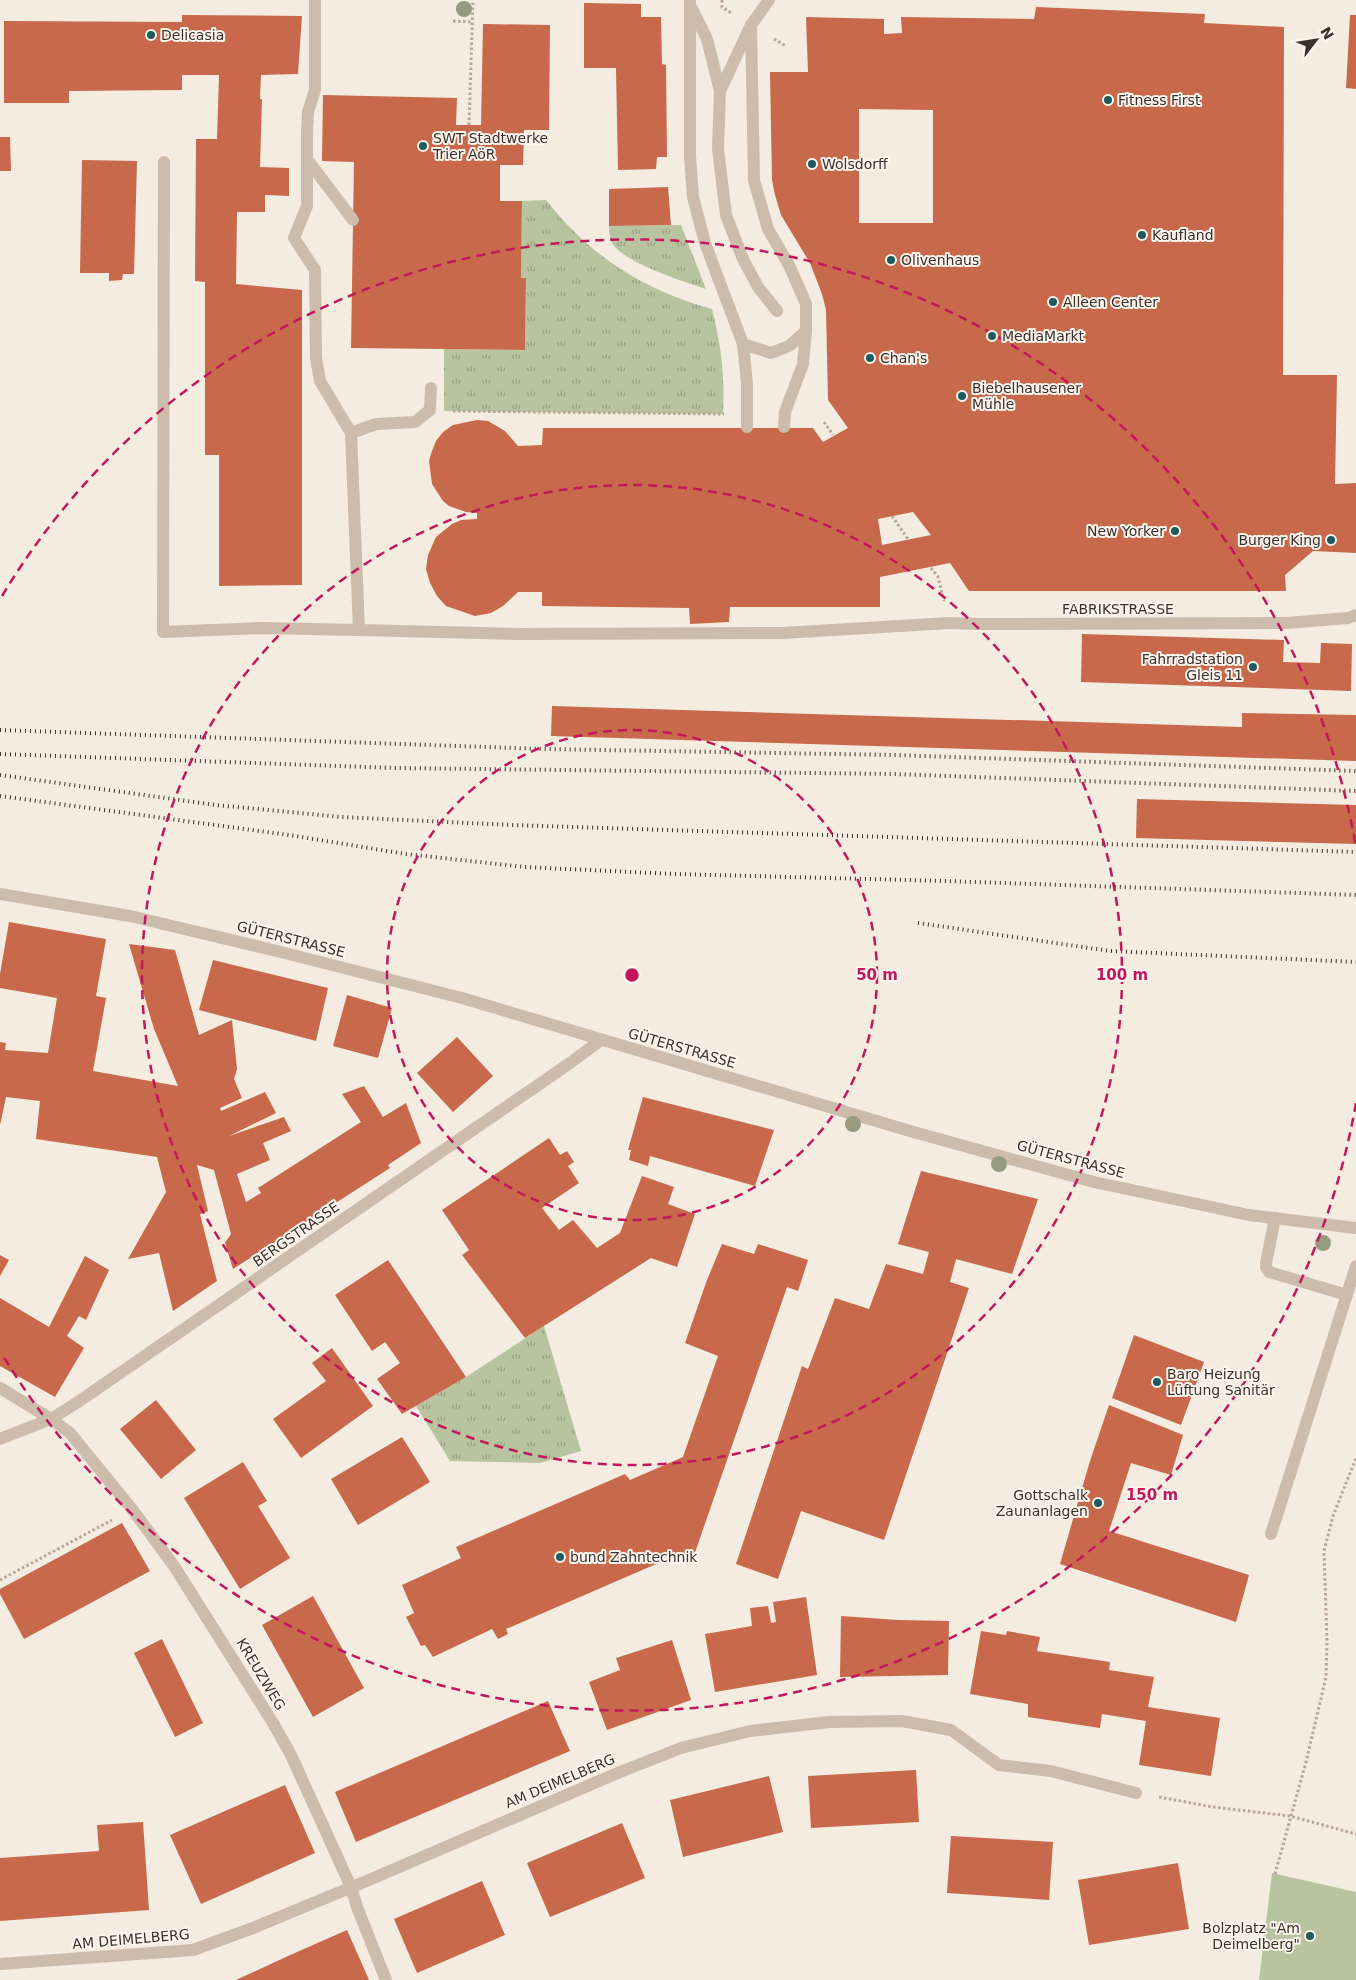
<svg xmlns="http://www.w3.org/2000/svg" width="1356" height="1980" viewBox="0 0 1356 1980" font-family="'DejaVu Sans',sans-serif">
<defs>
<pattern id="grass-tufts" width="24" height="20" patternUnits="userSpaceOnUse" patternTransform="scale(1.25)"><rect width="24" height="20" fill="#b8c4a0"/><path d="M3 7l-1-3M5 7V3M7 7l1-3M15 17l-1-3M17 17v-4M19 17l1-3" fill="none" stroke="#97a083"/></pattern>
</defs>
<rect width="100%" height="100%" fill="#f4ebe1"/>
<g fill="url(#grass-tufts)">
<path d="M 546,200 C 590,256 643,290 712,309 C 721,344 725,377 723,414 L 444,411 L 444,349 L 525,350 L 526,279 L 521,278 L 522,201 Z"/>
<path d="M 681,225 L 706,289 C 685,282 620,262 611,241 C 609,237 610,231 609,226 Z"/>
<polygon points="544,1326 581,1451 540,1463 450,1461 416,1406 466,1377"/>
</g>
<polygon fill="#b8c4a0" points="1272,1873 1356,1892 1356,1980 1259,1980"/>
<g fill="#c8694b" fill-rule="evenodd">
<polygon points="584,3 641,4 641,17 661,17 662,64 666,65 667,157 657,157 656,169 618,170 616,68 584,68"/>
<path d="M 1036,7 L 1205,14 L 1204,23 L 1284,27 L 1283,375 L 1337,375 L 1335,484 L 1356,483 L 1356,553 L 1313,551 L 1285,575 L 1286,591 L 969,591 L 950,563 L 880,577 L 880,607 L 730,607 L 729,622 L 690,624 L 689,608 L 542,606 L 542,592 L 518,592 L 503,606 L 491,613 L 475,616 L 446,606 L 437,596 L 430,583 L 426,569 L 428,555 L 436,537 L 452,524 L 461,520 L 477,519 L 477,513 L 466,512 L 449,506 L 443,501 L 432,484 L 429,461 L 432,451 L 436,441 L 443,432 L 453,425 L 477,420 L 488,421 L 505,431 L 518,446 L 542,445 L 543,428 L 813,428 L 823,442 L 848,428 L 828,400 L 826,310 L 822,294 L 810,263 L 781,215 L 775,195 L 772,180 L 770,72 L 808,72 L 806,17 L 884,19 L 884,34 L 902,33 L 901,17 L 1034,19 ZM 859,109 L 933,110 L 933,223 L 859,223 ZM 913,512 L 931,535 L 882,545 L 878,519 Z"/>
<polygon points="182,15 302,16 298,74 261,75 260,99 262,99 260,167 289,168 289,196 265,195 265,212 237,212 236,284 302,290 302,585 219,586 219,455 205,455 205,282 195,281 196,139 217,139 219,75 182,75 182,90 69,91 69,103 4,103 4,21 182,22"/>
<polygon points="1350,15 1356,15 1356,89 1346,88"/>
<polygon points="483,24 550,25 549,130 524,130 523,165 500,165 500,201 522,201 521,278 526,278 525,350 351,348 354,162 322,161 323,95 457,98 456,125 481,125"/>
<polygon points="0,137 10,137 11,171 0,171"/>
<polygon points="82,160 137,161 134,274 123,274 122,280 109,281 109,273 80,273"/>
<polygon points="668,187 671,225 609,226 609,189"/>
<polygon points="1082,634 1284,640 1283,662 1320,663 1321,643 1352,644 1351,691 1081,682"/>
<polygon points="552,706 1242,727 1242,713 1356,715 1356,761 551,736"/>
<polygon points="1137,799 1356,805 1356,844 1136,838"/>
<polygon points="9,922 106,939 96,996 106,998 93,1071 178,1086 154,1029 129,944 175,950 199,1035 232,1020 237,1069 234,1079 242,1098 220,1108 221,1111 265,1092 276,1113 229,1136 284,1117 291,1131 263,1143 270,1160 237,1174 246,1202 261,1193 258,1188 361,1122 342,1094 364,1086 383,1117 406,1103 421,1143 388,1165 390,1168 233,1269 225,1243 231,1234 214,1170 197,1165 208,1211 200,1214 217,1281 173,1311 159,1253 128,1259 166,1192 157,1157 36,1139 40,1101 6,1097 0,1125 0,1042 6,1043 5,1050 48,1053 57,998 0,988 0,974"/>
<polygon points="213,960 328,988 316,1041 199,1010"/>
<polygon points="347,995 392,1008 378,1058 333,1046"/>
<polygon points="457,1037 493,1076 453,1112 417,1073"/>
<polygon points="643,1097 774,1130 755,1186 650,1156 648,1166 629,1160 631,1150 628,1150"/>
<polygon points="549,1138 560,1155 567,1151 574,1162 568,1166 579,1183 542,1208 559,1230 573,1220 597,1248 620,1233 642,1176 674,1187 668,1204 695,1214 677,1267 651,1258 525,1338 462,1255 469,1250 442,1210"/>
<polygon points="921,1171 1038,1199 1012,1274 956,1259 950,1282 969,1288 884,1540 801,1511 778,1579 736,1564 802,1366 808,1369 835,1298 869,1309 886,1264 923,1274 929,1252 898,1244"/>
<polygon points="722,1244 754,1254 758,1244 808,1260 798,1291 787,1287 691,1564 659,1556 663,1561 506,1629 508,1634 498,1639 492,1629 433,1657 425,1645 421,1646 406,1617 414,1613 402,1585 461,1558 456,1547 625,1474 630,1480 683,1457 718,1356 685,1343 707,1280"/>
<polygon points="0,1255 9,1260 0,1276"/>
<polygon points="85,1256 109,1270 86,1320 79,1316 67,1336 84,1348 55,1397 0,1366 0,1298 49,1327"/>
<polygon points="388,1260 466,1377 402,1414 377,1379 400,1363 385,1342 372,1351 335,1295"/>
<polygon points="1134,1335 1204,1362 1181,1425 1112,1398"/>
<polygon points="332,1348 373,1406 301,1458 273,1419 326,1381 312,1363"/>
<polygon points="156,1400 196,1450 161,1479 120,1429"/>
<polygon points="1109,1405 1183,1435 1171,1475 1131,1463 1109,1531 1249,1575 1236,1622 1060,1564 1090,1461"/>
<polygon points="402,1437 430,1482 358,1525 331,1479"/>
<polygon points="243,1462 267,1501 258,1506 290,1558 240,1589 184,1498"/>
<polygon points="122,1523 150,1571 24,1639 0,1594 0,1589"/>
<polygon points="313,1596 364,1688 313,1717 262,1625"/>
<polygon points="806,1597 817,1675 715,1692 705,1634 752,1626 750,1608 768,1606 771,1623 776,1622 773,1602"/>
<polygon points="841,1616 898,1620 949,1621 948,1675 840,1677"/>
<polygon points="981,1631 1006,1635 1007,1631 1040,1637 1037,1651 1110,1662 1109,1670 1154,1677 1148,1707 1220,1718 1211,1776 1139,1765 1146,1721 1102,1714 1100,1728 1028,1717 1028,1704 970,1694"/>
<polygon points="162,1639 203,1723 175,1737 134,1653"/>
<polygon points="672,1640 691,1700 607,1730 589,1682 620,1670 616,1658"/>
<polygon points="548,1701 570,1751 356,1842 335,1792"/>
<polygon points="916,1770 919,1822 811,1828 808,1776"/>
<polygon points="769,1776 783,1832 683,1857 670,1800"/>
<polygon points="285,1785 315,1853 201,1904 170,1835"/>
<polygon points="143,1822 149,1910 0,1921 0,1858 99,1851 97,1825"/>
<polygon points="622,1823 645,1878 550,1917 527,1863"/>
<polygon points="951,1836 1053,1842 1049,1900 947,1893"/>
<polygon points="1178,1863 1189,1929 1089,1945 1078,1880"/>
<polygon points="482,1881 505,1935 417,1973 394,1919"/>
<polygon points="347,1930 369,1980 236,1980 288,1956"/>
</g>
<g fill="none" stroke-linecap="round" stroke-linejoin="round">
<g stroke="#b9a596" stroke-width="3" stroke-dasharray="2.5 2.5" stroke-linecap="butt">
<polyline points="722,0 722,7 733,14"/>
<polyline points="453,21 472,22"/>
<polyline points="774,39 786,46"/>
<polyline points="469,125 473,0"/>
<polyline points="453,411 724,414"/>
<polyline points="824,422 833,435"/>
<polyline points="892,516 908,539"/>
<polyline points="931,568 938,577 944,601"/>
<polyline points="0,1580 112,1520"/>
<polyline points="1159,1797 1213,1807 1290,1816 1356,1834"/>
<polyline points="1275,1874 1306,1762 1326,1677 1327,1641 1324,1551 1333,1516 1356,1458"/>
</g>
<g stroke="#cdbbac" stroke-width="12">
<polyline points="315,0 315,90 308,112 307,133 307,206 294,238 315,270 316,358 320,381 351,433 359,630 519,634 783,633 949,623"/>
<polyline points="690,0 690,156 693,197 705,243 743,344 747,383 747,427"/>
<polyline points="692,9 707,39 720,91 718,149 726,215 743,259 758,287 777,311"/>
<polyline points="751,25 754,180 768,229 790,267 806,304 806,331 803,364 785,412 784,427"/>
<polyline points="720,91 751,25 769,0"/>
<polyline points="307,159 353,220"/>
<polyline points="164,162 163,632 261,628 359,630"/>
<polyline points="743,344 771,353 789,346 806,331"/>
<polyline points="351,433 376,424 415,422 430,410 431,388"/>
<polyline points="1275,1218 1266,1263 1266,1267 1269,1272 1347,1295"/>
<polyline points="1271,1534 1356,1266"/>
<polyline points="999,1765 1051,1771 1136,1793"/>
</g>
<g stroke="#cdbbac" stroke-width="12">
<polyline points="949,623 980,624 1287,623 1348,618 1356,615"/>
<polyline points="0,894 130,916 277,951 462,998 910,1131 1094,1182 1249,1215 1356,1228"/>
<polyline points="0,1388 51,1419 70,1433 132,1509 174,1566 273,1723 291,1755 351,1887 357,1907 386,1980"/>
<polyline points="0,1439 51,1419 78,1402 570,1063 601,1040"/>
<polyline points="0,1964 193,1950 253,1928 369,1880 620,1772 681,1748 750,1731 829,1722 902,1721 951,1730 999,1765"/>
</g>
<g stroke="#3b302b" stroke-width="4" stroke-dasharray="1 4" stroke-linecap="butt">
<polyline points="0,730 544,749 894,755 1356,771"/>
<polyline points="0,754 395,768 894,774 1356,791"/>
<polyline points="0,775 216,805 341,817 512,825 1356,852"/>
<polyline points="0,796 289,835 406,854 525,867 674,874 945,881 1356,895"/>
<polyline points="918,923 1110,951 1356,962"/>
</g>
</g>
<g fill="#969b7f">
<circle cx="464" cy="9" r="8"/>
<circle cx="853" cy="1124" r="8"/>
<circle cx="999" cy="1164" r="8"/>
<circle cx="1323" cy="1243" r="8"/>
</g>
<g fill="none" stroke="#c2185b" stroke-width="2.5" stroke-dasharray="9 6">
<circle cx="632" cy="975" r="245"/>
<circle cx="632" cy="975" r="490"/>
<path d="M1356 1103A735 735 0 0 1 2 1354M2 596A735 735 0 0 1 1356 847"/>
</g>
<g fill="#1f5a5e" stroke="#fbf5ee" stroke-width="2">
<circle cx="151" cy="35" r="5"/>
<circle cx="1108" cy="100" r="5"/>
<circle cx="423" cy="146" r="5"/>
<circle cx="812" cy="164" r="5"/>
<circle cx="1142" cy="235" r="5"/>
<circle cx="891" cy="260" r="5"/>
<circle cx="1053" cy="302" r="5"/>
<circle cx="992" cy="336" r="5"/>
<circle cx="870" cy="358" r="5"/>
<circle cx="962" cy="396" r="5"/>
<circle cx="1175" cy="531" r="5"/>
<circle cx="1331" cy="540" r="5"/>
<circle cx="1253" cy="667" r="5"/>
<circle cx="1157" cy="1382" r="5"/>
<circle cx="1098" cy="1503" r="5"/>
<circle cx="560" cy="1557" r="5"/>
<circle cx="1310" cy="1936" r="5"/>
</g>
<g text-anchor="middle" stroke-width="4" stroke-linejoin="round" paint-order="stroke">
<g font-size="14" fill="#3b302b" stroke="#fbf5ee" text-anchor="start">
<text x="161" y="40">Delicasia</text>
<text x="1118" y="105">Fitness First</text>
<text x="433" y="143">SWT Stadtwerke<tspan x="433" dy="16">Trier AöR</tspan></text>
<text x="822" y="169">Wolsdorff</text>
<text x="1152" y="240">Kaufland</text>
<text x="901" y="265">Olivenhaus</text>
<text x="1063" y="307">Alleen Center</text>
<text x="1002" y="341">MediaMarkt</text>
<text x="880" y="363">Chan's</text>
<text x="972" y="393">Biebelhausener<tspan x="972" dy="16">Mühle</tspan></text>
<text x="1165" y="536" text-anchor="end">New Yorker</text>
<text x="1321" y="545" text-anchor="end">Burger King</text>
<text x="1243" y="664" text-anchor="end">Fahrradstation<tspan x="1243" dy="16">Gleis 11</tspan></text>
<text x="1167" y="1379">Baro Heizung<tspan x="1167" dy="16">Lüftung Sanitär</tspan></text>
<text x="1088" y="1500" text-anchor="end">Gottschalk<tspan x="1088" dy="16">Zaunanlagen</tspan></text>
<text x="570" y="1562">bund Zahntechnik</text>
<text x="1300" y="1933" text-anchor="end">Bolzplatz "Am<tspan x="1300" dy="16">Deimelberg"</tspan></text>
</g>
<g font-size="14" fill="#3b302b" stroke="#fbf5ee">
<text x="1118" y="614">FABRIKSTRASSE</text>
<text transform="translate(291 939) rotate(14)" y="5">GÜTERSTRASSE</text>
<text transform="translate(682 1048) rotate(16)" y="5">GÜTERSTRASSE</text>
<text transform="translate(1071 1159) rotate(15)" y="5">GÜTERSTRASSE</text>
<text transform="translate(296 1234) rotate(-35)" y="5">BERGSTRASSE</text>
<text transform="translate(261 1674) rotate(59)" y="5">KREUZWEG</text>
<text transform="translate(560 1781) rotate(-23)" y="5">AM DEIMELBERG</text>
<text transform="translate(131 1939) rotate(-5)" y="5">AM DEIMELBERG</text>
</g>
</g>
<circle cx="632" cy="975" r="8" fill="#c2185b" stroke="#fbf5ee" stroke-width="2.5"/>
<g font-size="15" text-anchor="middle" font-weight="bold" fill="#c2185b" stroke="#fbf5ee" stroke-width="4" stroke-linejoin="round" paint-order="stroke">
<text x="877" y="980">50 m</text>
<text x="1122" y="980">100 m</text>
<text x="1152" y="1500">150 m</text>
</g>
<g transform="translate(1316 40) rotate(59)" stroke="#fbf5ee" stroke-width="4" paint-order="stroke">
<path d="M0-4L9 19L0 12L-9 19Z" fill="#3b302b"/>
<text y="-8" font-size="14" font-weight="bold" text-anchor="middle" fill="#3b302b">N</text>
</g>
</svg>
